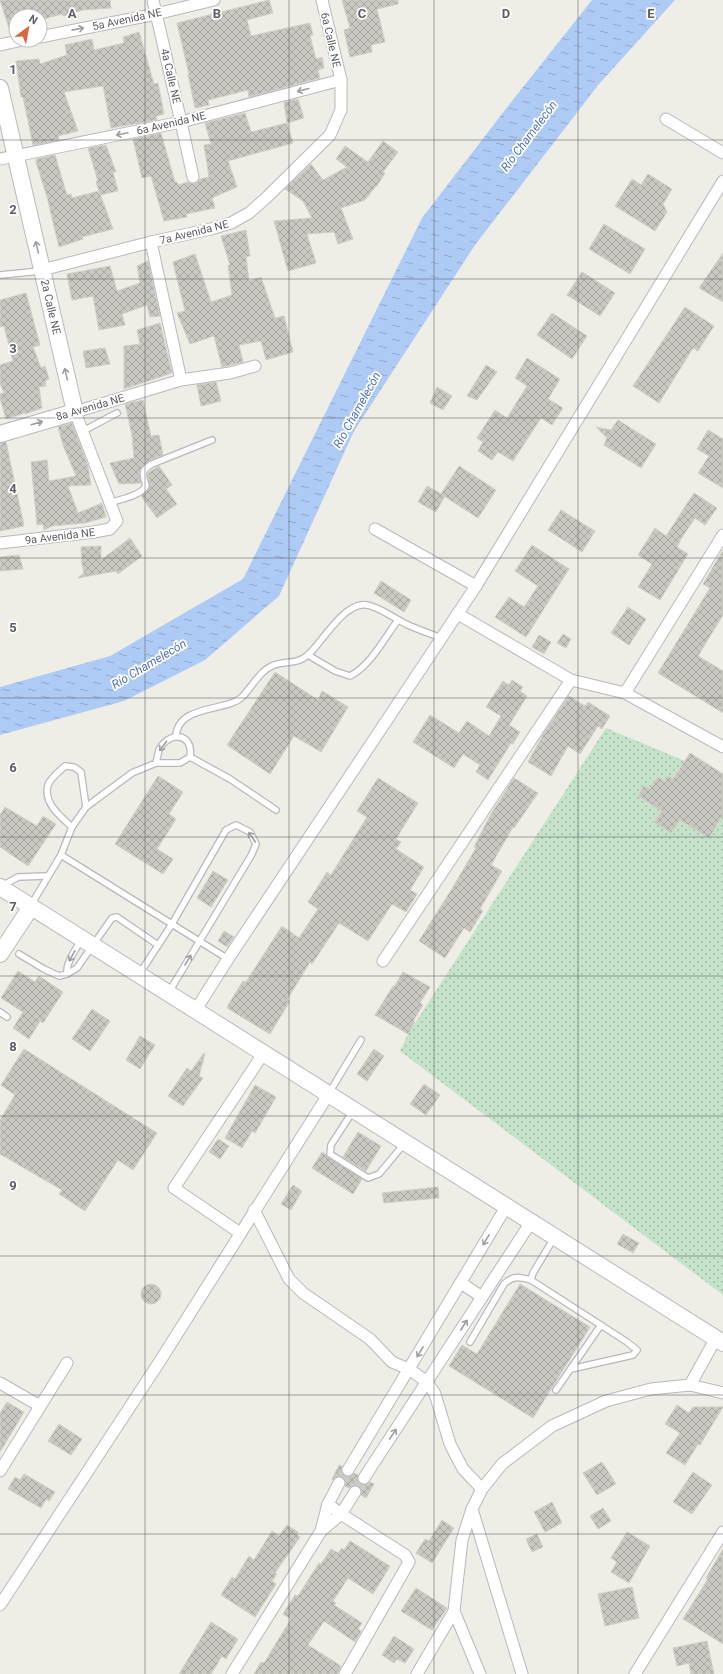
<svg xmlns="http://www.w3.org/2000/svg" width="723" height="1674" viewBox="0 0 723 1674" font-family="Roboto,sans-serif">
<defs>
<pattern id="grass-dots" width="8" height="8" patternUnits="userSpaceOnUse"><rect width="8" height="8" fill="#c5e3ca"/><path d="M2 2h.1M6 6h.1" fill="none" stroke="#a3bba8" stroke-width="1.8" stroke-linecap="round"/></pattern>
<pattern id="water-ripples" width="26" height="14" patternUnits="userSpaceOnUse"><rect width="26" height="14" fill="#aecbf6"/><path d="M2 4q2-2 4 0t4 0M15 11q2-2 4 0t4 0" fill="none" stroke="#91a8cb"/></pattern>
<pattern id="building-cross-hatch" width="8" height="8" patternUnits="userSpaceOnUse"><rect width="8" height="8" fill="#cac8c2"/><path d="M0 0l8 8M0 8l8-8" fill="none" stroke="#a7a6a1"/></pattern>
</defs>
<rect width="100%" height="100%" fill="#eeeee6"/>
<polygon fill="url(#grass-dots)" points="606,728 723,777 723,1295 400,1051 408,1034"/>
<polygon fill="url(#water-ripples)" points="592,0 675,0 599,84 475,245 354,431 279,596 205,660 124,701 0,735 0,687 110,656 243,579 422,218 512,101"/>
<g fill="url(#building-cross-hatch)" stroke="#d2d0c5">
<polygon points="0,0 110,0 111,8 83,10 63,16 62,14 40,20 40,16 16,16 16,34 11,35"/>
<polygon points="269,0 273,13 247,20 251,36 310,23 313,35 310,36 316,59 322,57 324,68 318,70 320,78 249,97 248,90 208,100 209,105 195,108 188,74 189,74 177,23"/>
<polygon points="342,0 398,0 398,4 377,9 385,42 371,45 372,52 350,57 344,30 350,28"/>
<polygon points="139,32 154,84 158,83 164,114 156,116 157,120 111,128 103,86 64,92 78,131 58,136 59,140 33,145 23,97 21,97 16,61 39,59 40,64 67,55 65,45 92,39 94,50 124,43 123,37"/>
<polygon points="298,99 304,118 287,123 284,102"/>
<polygon points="245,113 251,132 287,123 293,143 228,161 237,187 212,198 215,208 186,214 187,217 164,221 151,176 142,178 133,139 161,133 175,182 177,182 178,185 188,182 195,184 200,179 209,177 204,145 211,144 205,123"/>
<polygon points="383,141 398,152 383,172 385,173 377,186 376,186 365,200 341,208 353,239 338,244 334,232 307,234 316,263 288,271 274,221 312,218 303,201 285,189 311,164 323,180 347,167 336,159 345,146 368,162"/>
<polygon points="106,145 116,172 113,172 118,191 100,195 96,181 98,181 88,148"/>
<polygon points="55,155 67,195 71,194 72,198 99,191 113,229 82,237 83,239 59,247 47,197 36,162 36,159"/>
<polygon points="648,174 672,189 663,204 667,212 655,231 615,206 632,179 641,185"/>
<polygon points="604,224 645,249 630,274 589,249"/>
<polygon points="246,230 250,256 246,257 249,281 261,277 275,318 284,316 293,352 266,360 261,341 239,345 243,362 222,367 214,336 190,344 177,313 185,311 173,262 195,254 211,302 232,295 228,265 230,265 221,236"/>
<polygon points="723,253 723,302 699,288"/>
<polygon points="148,261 160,316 150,317 147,305 122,314 125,325 99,330 93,296 72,300 67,274 110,266 117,291 140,283 137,266"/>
<polygon points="582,272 615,293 600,316 567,295"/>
<polygon points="26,293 40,345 33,347 41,368 45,366 49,379 45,381 46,386 39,387 42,408 25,414 25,413 6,419 0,398 0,394 4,393 0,383 0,365 13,361 4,326 0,327 0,300"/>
<polygon points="685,307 714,326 698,351 693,348 659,403 633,386"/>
<polygon points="552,313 587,336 572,359 537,335"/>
<polygon points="160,323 172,373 124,389 124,346 140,344 137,330"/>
<polygon points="105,348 110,364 86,368 83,351"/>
<polygon points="527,358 560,379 548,399 563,408 552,425 541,418 513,461 498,452 492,460 478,451 483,442 477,438 495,410 507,418 527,386 515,378"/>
<polygon points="486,365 497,372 477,400 467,396"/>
<polygon points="216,382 221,401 201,406 197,385"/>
<polygon points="437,387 452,396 443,410 430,403"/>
<polygon points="143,400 151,436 159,435 163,455 150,460 142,466 139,473 141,483 119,484 110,463 134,458 132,435 125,404"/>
<polygon points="618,420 656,444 641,468 604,445 607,438 596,427 611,430"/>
<polygon points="72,423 88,466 91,485 68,486 78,513 102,503 106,517 85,523 52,526 44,530 43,524 37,525 31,462 47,460 49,481 76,476 63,445 58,427"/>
<polygon points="708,430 723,439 723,488 698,473 709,456 697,449"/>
<polygon points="6,442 24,526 0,531 0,443"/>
<polygon points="159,466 172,485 166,489 177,504 157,518 141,496 150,487 148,473"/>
<polygon points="459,466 496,490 478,518 441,494"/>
<polygon points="427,486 445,496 436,512 418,502"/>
<polygon points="694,493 717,508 705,525 695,518 681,539 677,547 688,554 660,600 638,587 652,564 638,555 655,528 666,536"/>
<polygon points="561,510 595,531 582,552 548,530"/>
<polygon points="130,538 142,556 118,574 116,571 78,578 84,573 82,565 81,547 101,546 101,560"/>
<polygon points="532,545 569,569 526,637 495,617 509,597 524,607 538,586 515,571"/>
<polygon points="723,550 723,615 698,656 723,671 723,713 658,673 710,588 703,584"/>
<polygon points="19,555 23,569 0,571 0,557"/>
<polygon points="381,581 411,600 404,612 374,593"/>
<polygon points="628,607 646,619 629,645 611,633"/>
<polygon points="563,634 571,639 566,648 557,643"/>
<polygon points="539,635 551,642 544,654 532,647"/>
<polygon points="275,672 318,700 322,691 348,707 321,752 294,736 270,774 227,745"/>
<polygon points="512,680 523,687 520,691 527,696 509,725 520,732 513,744 511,743 488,780 476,772 480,765 463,754 454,768 413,742 430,715 459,733 467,721 489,736 501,716 486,707 503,681 509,685"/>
<polygon points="569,696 585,706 588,702 610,716 602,729 598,726 580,754 568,746 551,776 528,762 544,733"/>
<polygon points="690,753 723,774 723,815 709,838 680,820 671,833 654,822 662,811 638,796 644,786 650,789 658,777 665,782 669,776 673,779"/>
<polygon points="158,776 183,792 169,814 176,819 157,849 173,859 163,874 115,844"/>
<polygon points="378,778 418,803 396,839 401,842 396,849 424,867 410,890 417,894 406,912 392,904 368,941 339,923 312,964 310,962 287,1000 290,1001 270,1034 227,1008 228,1005 243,981 246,982 282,926 299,938 318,909 308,902 327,872 331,875 367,817 357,811"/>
<polygon points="514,778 538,793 514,828 513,827 491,865 502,871 480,909 483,911 470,932 464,928 445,958 419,941 453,887 476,848 474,847 491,814"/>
<polygon points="5,807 37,826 43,816 56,824 28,866 0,847 0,815"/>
<polygon points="213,871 228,880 211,907 197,898"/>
<polygon points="224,931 234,937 227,947 218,941"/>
<polygon points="18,971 35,982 39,976 63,992 43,1023 40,1021 29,1039 13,1028 23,1012 1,998"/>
<polygon points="403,972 430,987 420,1003 423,1005 413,1021 415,1022 408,1034 375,1015 393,986 394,987"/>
<polygon points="92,1009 110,1021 90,1051 72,1039"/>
<polygon points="140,1036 155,1045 140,1069 126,1060"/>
<polygon points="24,1049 157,1133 133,1170 118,1160 85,1211 59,1194 62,1190 0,1154 0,1120 15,1095 1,1085"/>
<polygon points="374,1049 384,1056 367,1081 357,1074"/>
<polygon points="204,1053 205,1054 199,1076 203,1078 183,1106 168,1096 187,1068 191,1071"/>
<polygon points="424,1084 440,1095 426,1115 410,1104"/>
<polygon points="255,1085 276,1097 255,1133 252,1131 242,1148 225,1138"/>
<polygon points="358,1132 381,1146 366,1171 343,1157"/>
<polygon points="218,1139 229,1146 220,1159 209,1152"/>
<polygon points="322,1152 362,1179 353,1194 312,1168"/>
<polygon points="293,1185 302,1191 291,1210 281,1204"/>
<polygon points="438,1187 439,1198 384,1203 382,1193"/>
<polygon points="623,1234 639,1243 633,1253 617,1244"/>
<polygon points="520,1284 590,1327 533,1418 449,1366 462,1345 477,1354"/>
<circle cx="151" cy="1294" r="10"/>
<polygon points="7,1402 24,1412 0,1452 0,1413"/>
<polygon points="677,1405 689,1413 693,1407 723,1407 700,1445 698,1444 685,1465 666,1453 680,1433 665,1424"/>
<polygon points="59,1424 82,1439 71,1455 48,1441"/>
<polygon points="602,1462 616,1484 597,1495 583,1473"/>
<polygon points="339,1465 342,1466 342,1473 345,1476 351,1476 354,1473 358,1475 358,1481 361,1484 367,1484 370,1482 374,1484 366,1498 361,1495 361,1489 358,1486 352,1486 349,1488 345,1486 346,1482 343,1477 338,1476 333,1480 332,1479"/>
<polygon points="693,1472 712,1485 692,1514 673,1502"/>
<polygon points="24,1474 55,1492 49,1501 46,1499 41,1508 8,1489 15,1477 20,1480"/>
<polygon points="552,1502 562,1523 545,1532 534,1512"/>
<polygon points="603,1508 611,1521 598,1529 590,1516"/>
<polygon points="442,1520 454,1528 432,1563 416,1553 425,1539 429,1541"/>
<polygon points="287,1525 298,1532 297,1535 300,1537 275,1573 277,1574 272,1581 276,1584 255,1617 221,1595 232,1577 235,1579 249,1556 254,1560 272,1531 279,1536"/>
<polygon points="627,1532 650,1546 629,1583 611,1572 617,1562 611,1558"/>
<polygon points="537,1534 543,1547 532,1552 526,1539"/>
<polygon points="350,1541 390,1566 373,1594 348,1578 333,1601 336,1603 334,1605 362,1623 358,1629 361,1631 355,1642 324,1621 308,1645 341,1666 337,1674 254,1674 261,1662 264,1663 291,1619 283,1614 295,1595 298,1596 319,1563 321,1564 331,1549 338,1553 342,1548 344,1550"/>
<polygon points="723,1549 723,1644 683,1619 708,1579 706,1578"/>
<polygon points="632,1587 639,1618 605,1626 598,1594"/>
<polygon points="416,1588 447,1608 432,1630 401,1611"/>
<polygon points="211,1622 238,1639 226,1659 222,1656 211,1674 179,1674"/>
<polygon points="394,1636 414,1649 405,1663 397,1659 394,1663 382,1655"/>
<polygon points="707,1641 714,1674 691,1674 689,1663 677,1666 673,1648"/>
</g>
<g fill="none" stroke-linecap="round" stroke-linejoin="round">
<g stroke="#cacac6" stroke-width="11" stroke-dasharray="11 5.5" stroke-linecap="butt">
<polyline points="339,1483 348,1470"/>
<polyline points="355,1492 364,1478"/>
</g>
<defs>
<g id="lane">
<polyline points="0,275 40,271"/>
<polyline points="83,431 117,413"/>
<path d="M 110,503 C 121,499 140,496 146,486 C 143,474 140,471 152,464 L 212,440"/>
<path d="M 308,655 L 335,671 L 350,676 C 371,665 384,639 398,620"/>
<path d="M 176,736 C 178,704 227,712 242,697 C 253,686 259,671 274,665 C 286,661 298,664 308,655 C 322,642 341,608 361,605 C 374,603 395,619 408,625 C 419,630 431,634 442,638"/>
<polyline points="190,757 230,779 276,810"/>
<path d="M 72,827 C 60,816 43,803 48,785 C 51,777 60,771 65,766 L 74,767 L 81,772 L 86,807"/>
<polyline points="61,855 228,959"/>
<polyline points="2,886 18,877 47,876"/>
<path d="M 31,905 L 61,855 L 72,827 L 86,807 L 132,773 L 156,763 L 180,763 L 190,757 C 194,732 168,731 159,750 C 158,754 157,759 156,763"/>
<polyline points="19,954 44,969 59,976 67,974 77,968 112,918 117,917 158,945"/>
<polyline points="140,973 172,924 226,830 236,825 250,832 256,844 252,854 169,992"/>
<path d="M 67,974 C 66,962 75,951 81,940"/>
<polyline points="0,1012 7,1017"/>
<polyline points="329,1093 361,1040"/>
<polyline points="353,1111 331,1145 330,1154 368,1178 379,1174 404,1144"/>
<polyline points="554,1238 533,1273 531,1280 627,1342 637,1350 633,1355 571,1369"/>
<path d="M 470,1342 L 504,1284 C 513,1275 520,1277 531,1280"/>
<polyline points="556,1390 601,1325"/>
</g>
<g id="street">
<polyline points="153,0 181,122 193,177"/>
<polyline points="40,37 156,14 214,0"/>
<polyline points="0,45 23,40"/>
<polyline points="666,119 723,153"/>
<polyline points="0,159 181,122 341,80"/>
<polyline points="151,242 181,380"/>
<polyline points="42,270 151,242 211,229 231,223 249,213 266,198 330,135 341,110 341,80 322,0"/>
<polyline points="375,529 476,586"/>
<polyline points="0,543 94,532 110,529 117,521 75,412 181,380 230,373 255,366"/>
<polyline points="458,614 571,680 625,693 723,747"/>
<polyline points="625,693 723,535"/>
<polyline points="383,961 571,680"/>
<polyline points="195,1011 228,959 476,586 723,181"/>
<polyline points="254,1210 289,1279 303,1293 370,1339 392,1362 409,1369 427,1382 435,1394 450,1444 463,1469 482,1489"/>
<polyline points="240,1233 174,1188 263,1054"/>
<polyline points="461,1283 482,1297"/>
<polyline points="0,1383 40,1406"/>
<polyline points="690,1385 716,1338"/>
<polyline points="348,1470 506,1207"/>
<polyline points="0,1471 67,1363"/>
<polyline points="364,1478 531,1222"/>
<polyline points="328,1504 341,1514 405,1555 409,1562 345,1674"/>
<polyline points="472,1509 522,1674"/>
<polyline points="321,1531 341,1514 355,1492"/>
<polyline points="0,1605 160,1361 328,1095"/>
<polyline points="454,1611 480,1674"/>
<polyline points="232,1674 321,1531 328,1504 339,1483"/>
<polyline points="417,1674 454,1611 462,1540 472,1509 482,1489 502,1464 552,1426 606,1401 651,1389 690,1385 723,1393"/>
<polyline points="635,1674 723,1532"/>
</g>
<g id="secondary">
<polyline points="0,88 75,412 0,434"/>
<polyline points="0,887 723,1343"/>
<polyline points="0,954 31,907"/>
</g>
</defs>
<use href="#lane" stroke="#b8b9be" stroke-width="8"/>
<use href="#street" stroke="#b8b9be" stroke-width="13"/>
<use href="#secondary" stroke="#b9bac0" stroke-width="18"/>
<use href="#lane" stroke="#fff" stroke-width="5.5"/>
<use href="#street" stroke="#fff" stroke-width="11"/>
<use href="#secondary" stroke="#fff" stroke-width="16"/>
</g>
<defs><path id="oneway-shaft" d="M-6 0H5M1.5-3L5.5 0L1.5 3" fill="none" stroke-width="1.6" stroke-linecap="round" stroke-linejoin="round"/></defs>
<g stroke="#9e9fa2">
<use href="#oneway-shaft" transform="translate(78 29) rotate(-11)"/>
<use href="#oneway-shaft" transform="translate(303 90) rotate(165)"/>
<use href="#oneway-shaft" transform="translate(122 134) rotate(168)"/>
<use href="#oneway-shaft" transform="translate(37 247) rotate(-103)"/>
<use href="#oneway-shaft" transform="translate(66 374) rotate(-103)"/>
<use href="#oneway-shaft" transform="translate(37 423) rotate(-16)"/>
<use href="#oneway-shaft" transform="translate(163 746) rotate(127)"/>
<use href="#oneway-shaft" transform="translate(252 837) rotate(-124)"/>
<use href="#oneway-shaft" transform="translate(72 956) rotate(119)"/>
<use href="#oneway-shaft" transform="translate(188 960) rotate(-59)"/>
<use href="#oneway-shaft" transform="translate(486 1240) rotate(121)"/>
<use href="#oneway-shaft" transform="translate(464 1325) rotate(-57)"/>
<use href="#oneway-shaft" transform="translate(420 1352) rotate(121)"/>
<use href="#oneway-shaft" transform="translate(393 1434) rotate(-56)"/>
</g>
<path fill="none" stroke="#5d5f64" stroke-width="1" stroke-opacity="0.55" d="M 145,0 L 145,1674M 289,0 L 289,1674M 434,0 L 434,1674M 578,0 L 578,1674M 0,140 L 723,140M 0,279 L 723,279M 0,418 L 723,418M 0,558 L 723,558M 0,698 L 723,698M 0,837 L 723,837M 0,976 L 723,976M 0,1116 L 723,1116M 0,1256 L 723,1256M 0,1395 L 723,1395M 0,1534 L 723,1534"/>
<g text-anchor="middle" stroke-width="3.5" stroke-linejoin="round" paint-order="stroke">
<g font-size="11" fill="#5d5f64" stroke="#fff">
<text transform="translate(127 19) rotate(-12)" y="4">5a Avenida NE</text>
<text transform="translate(331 40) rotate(77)" y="4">6a Calle NE</text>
<text transform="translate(171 76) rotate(77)" y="4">4a Calle NE</text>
<text transform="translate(171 123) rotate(-13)" y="4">6a Avenida NE</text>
<text transform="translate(194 232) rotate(-14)" y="4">7a Avenida NE</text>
<text transform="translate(51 307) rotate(77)" y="4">2a Calle NE</text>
<text transform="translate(90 407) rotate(-16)" y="4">8a Avenida NE</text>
<text transform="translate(60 536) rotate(-7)" y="4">9a Avenida NE</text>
</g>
<g font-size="12" font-style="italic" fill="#5273b8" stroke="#fff">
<text transform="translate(529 136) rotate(-53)" y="4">Río Chamelecón</text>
<text transform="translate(357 410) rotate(-61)" y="4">Río Chamelecón</text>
<text transform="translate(149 664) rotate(-31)" y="4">Río Chamelecón</text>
</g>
</g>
<g font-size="13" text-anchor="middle" font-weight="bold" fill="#5d5f64" stroke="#fff" stroke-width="3.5" stroke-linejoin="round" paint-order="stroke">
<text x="72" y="18">A</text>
<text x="217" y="18">B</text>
<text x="362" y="18">C</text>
<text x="506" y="18">D</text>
<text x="651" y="18">E</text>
<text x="13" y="74">1</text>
<text x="13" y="214">2</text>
<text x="13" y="353">3</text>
<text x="13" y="493">4</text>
<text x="13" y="632">5</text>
<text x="13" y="772">6</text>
<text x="13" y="911">7</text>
<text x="13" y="1051">8</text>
<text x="13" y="1190">9</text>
</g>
<g transform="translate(28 28) rotate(32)"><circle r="19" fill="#ffffff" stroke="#bebfc1"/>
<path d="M0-3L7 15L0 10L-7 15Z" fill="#d76642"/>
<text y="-6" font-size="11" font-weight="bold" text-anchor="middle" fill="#5d5f64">N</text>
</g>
</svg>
